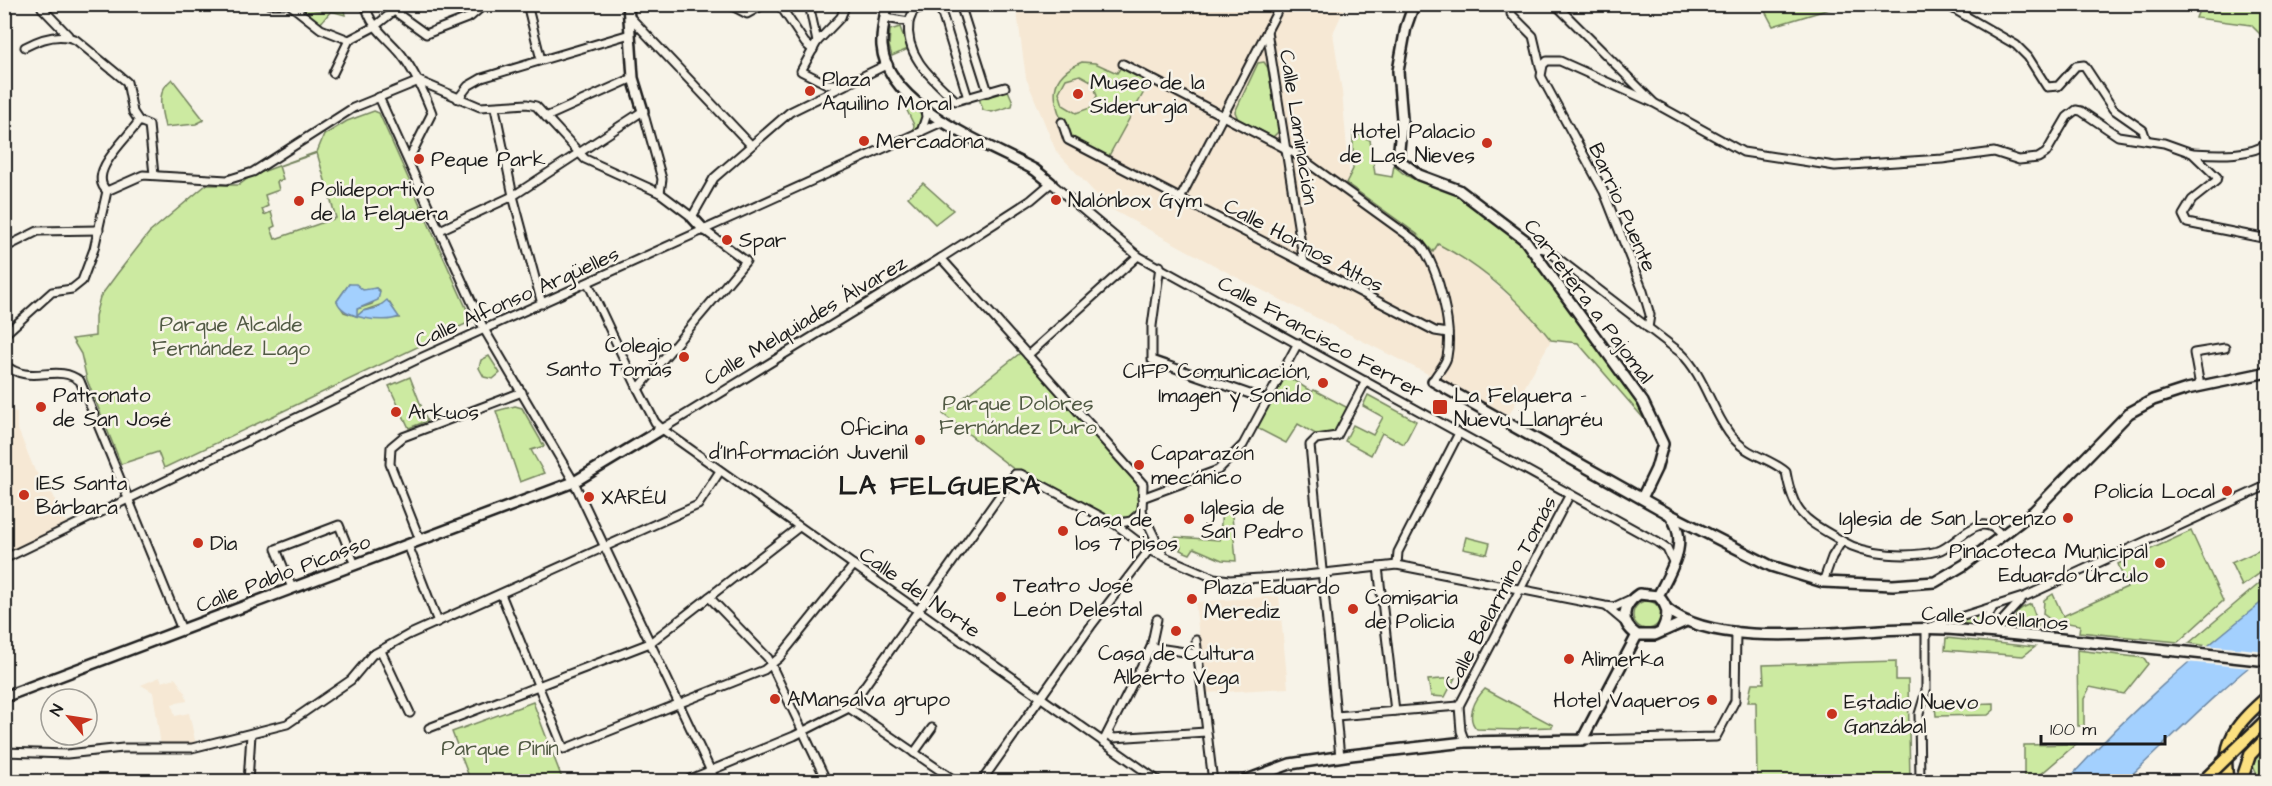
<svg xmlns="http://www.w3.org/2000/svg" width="2272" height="786" viewBox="0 0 2272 786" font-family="'Architects Daughter',sans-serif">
<rect width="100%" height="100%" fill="#f7f3e8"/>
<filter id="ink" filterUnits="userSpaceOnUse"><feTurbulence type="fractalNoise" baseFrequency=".0167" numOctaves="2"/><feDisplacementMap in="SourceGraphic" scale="12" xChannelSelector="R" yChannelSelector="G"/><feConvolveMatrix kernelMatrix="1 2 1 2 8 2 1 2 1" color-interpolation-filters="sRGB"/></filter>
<g filter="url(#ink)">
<g fill="#f6e8d4">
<polygon points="1016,5 1346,5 1333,33 1342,92 1350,183 1417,234 1457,254 1480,271 1529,313 1551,340 1509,415 1236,277 1109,208 1056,151 1026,78"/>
<polygon points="5,411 17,412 17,427 35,471 48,485 68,525 5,555"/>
<polygon points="1279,596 1288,688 1206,693 1195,602"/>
<polygon points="160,677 162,682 175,678 185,692 187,701 172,704 175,716 189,713 196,745 161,746 153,692 141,685"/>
</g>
<g fill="#cceaa1" stroke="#74835e" stroke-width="1.5" fill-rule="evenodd">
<polygon points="1770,4 1843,4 1843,5 1773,26 1764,9"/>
<polygon points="297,5 319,11 328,5 343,5 345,15 331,11 320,24"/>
<polygon points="2201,5 2267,5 2267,41 2251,25 2196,18"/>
<polygon points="900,27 908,49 892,56 889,46 890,30"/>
<path d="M 1082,62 L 1095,63 L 1117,73 L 1123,64 L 1151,79 L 1106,161 L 1068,140 C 1058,107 1039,80 1082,62 ZM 1080,75 L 1093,82 L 1097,96 L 1090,108 L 1076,113 L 1063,105 L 1059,92 L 1066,79 Z"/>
<polygon points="1264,62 1268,68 1279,131 1273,137 1238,119 1235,112 1258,63"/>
<path d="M 172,79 L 204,120 L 196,124 L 165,127 C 161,108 155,93 172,79 Z"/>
<polygon points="1007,88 1013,102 1012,106 992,112 983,110 979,98"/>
<polygon points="899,94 923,116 922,124 913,131 914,125"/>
<path d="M 374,111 L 379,113 L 472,321 L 164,468 L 158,452 L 121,464 L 87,380 L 81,354 L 72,339 L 95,336 L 95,316 L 100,297 L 117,274 L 149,233 L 206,185 L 239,185 L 251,176 L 317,152 L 324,135 L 347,121 ZM 317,153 L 336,218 L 275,239 L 271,228 L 275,226 L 271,212 L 264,215 L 262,209 L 268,206 L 265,195 L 279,190 L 277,182 L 283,179 L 279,166 ZM 349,284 L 365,291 L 376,288 L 380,291 L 372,304 L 357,309 L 356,316 L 344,312 L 337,301 ZM 389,302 L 399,318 L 357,316 L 363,311 Z"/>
<path d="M 1353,132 L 1370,140 L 1375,174 L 1392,177 L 1394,165 C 1411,185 1437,183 1457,195 C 1484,210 1511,232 1530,255 L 1637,404 L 1645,420 L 1578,343 L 1551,340 C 1520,301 1483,267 1438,244 L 1433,252 L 1417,234 L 1346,183 L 1353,169 Z"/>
<polygon points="923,183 953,210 935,224 908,197"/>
<polygon points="1024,350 1143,484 1138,515 1115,524 1015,470 943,414"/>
<polygon points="489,356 500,373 493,379 484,377 479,368 481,360"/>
<polygon points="1282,373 1312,392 1314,390 1348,408 1336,432 1319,436 1298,424 1286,443 1253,426"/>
<polygon points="410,377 427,421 409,428 389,386"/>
<polygon points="1368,395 1416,421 1404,444 1382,433 1371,455 1345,441 1353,425 1373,435 1383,417 1363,406"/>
<polygon points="515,406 522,408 544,446 531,450 544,473 520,482 496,411"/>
<polygon points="1222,505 1231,505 1236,561 1222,560 1194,548 1190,554 1180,550 1181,546 1177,544 1175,548 1171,545 1175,537 1220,540"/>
<polygon points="2191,531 2223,601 2178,642 2079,632 2080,625 2051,620 2043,614 2044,600 2053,594 2063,616 2127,587 2118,564"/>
<polygon points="1466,537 1490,543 1487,554 1463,549"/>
<polygon points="2267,547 2267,568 2242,586 2231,563"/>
<polygon points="2267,577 2267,598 2208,646 2189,643"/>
<circle cx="1647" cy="615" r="14"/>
<path d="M 2031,604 L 2039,626 L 2023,628 L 2016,621 C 2014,610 2022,608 2031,604 Z"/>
<polygon points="1986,612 1983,620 1985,627 1945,624"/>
<polygon points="1946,638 2035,647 2023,656 1945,650"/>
<polygon points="2077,650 2144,658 2148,664 2124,694 2090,687 2084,699 2084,726 2078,726"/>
<polygon points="1896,661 1896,680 1908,680 1910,781 1757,781 1756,702 1748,702 1752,683 1764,683 1763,665"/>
<polygon points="1455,678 1445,697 1431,696 1428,680"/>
<path d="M 1485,689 L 1553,725 L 1552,727 L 1521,728 L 1518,730 L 1477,729 C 1465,718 1475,699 1485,689 Z"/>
<polygon points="533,702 563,781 466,781 468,774 452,732"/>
<polygon points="1994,703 1994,710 1988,715 1936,716 1935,705"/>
<polygon points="2076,744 2033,781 2024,781 2024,745"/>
<polygon points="2267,745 2267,781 2260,781 2251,762"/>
</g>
<g fill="#a3d0fe" stroke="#6d88a4" stroke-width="1.5">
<path d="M 349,284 L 356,284 L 363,290 L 376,288 L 380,292 L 378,300 L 357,309 L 357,316 L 363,311 L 377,308 L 387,300 L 399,317 C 384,324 342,318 337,301 Z"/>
<path d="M 2267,598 L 2267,653 C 2216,691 2172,738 2125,781 L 2066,782 C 2127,713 2196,654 2267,598 Z"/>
</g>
<polygon fill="#f7f3e8" points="2205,645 2267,651 2268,656 2251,668 2185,662"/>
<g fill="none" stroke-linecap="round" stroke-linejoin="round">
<defs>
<g id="street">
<polyline points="269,4 285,4"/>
<polyline points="289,4 321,29 349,40"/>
<path d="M 365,4 C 371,28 386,36 401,54 C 415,72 424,92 432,113 L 409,159"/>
<polyline points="527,4 541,60"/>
<polyline points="728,4 747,14 765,4"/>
<polyline points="779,4 805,43 813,50"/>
<polyline points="809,4 817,42"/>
<polyline points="846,4 841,17 817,42 801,71 827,84 848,84"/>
<path d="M 915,4 C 914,11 911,16 909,22 C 904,57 934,80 956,101 L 1005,87"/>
<polyline points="939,4 968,98"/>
<polyline points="960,4 988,92"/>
<polyline points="1513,4 1511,14 1533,36 1541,70"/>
<polyline points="1555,4 1653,102"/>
<polyline points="1945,4 2016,45 2028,57 2047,87 2058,86 2076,66 2084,65 2113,109 2143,130 2146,139"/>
<polyline points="42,8 68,35"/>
<polyline points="914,10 931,4"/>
<polyline points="394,11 426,34 470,17 485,4"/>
<polyline points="629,16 751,145"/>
<polyline points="885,18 909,22"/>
<polyline points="1267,31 1304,263"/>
<path d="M 25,47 C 40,39 60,32 76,40 L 127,82 L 133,112 L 139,121"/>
<path d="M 1123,64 L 1294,153 L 1420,244 C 1439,269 1453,326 1447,357 C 1445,366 1437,372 1433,381"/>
<polyline points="333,73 349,40 374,27 394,11"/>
<polyline points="419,81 480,107 527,104 536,106 585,159 660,193 692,217 714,178 790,112 888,64"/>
<polyline points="379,97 484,329 574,482 716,782"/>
<polyline points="458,99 468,86 482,78 630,34"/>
<polyline points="495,108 513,196 542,304"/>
<polyline points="546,117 633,78"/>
<polyline points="139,121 149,125 154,175"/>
<polyline points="1062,122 1068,140 1435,331 1448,333"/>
<polyline points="921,132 926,117 925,110"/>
<path d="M 2192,153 C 2214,154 2250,157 2268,143"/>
<path d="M 107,191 C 86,173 128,138 139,121"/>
<polyline points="1180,199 1281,4"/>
<polyline points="440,230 513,196 643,111 662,179 660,193"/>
<polyline points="4,248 38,231 99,230"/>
<path d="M 1534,251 L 1540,248 L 1547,250 L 1681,353 C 1703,374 1711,408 1729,433 C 1747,457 1767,456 1786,472 C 1794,517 1805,519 1842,541"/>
<polyline points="941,258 1143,484 1142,511 1163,555"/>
<polyline points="1160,266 1152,326 1152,360 1267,400"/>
<polyline points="588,283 638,389 655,422 662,429 1160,782"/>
<polyline points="1648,328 1650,315 1643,291 1604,192 1541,76 1543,65 1547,61 1560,61 1654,103 1743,152 1835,166 1942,159 1994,152 2019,160 2038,158 2046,153 2067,117 2076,110 2081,111 2118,136 2164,143 2192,153 2217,177 2216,181 2192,200 2183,215 2187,223 2268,239"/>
<polyline points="4,335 52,292 72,289 82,281 94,249 107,191 143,175 227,180 253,172 353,108 419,81"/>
<polyline points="1028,355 1138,256"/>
<path d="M 4,364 C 30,387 57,362 80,381 L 182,630"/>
<polyline points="2200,386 2194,353 2225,348"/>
<polyline points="638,389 746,261 704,230"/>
<polyline points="662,429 941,258 1031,200 1051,183 1138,256 1657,542 1667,549 1674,564"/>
<polyline points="1142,498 1218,470 1243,445 1298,343"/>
<polyline points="1115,524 1131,521 1142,511"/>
<polyline points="420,540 390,464 391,447 403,437 522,392"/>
<polyline points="408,545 438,622"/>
<polyline points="4,559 416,360 944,121"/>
<polyline points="1397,565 1398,552 1459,433"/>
<polyline points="1378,567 1395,711"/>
<path d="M 1823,582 L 1832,557 L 1842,541 C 1867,556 1909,558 1938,551 C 1958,545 1979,507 2001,535"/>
<polyline points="292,588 276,549 339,525 355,565"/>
<polyline points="501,594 564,749 764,670 779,658 854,565"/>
<polyline points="709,597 768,658 827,782"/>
<polyline points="1607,607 1626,623"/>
<polyline points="1992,609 1986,620 1991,633 2021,600"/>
<polyline points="1196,640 1213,782"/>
<polyline points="1151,647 1198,654"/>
<polyline points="381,651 410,713"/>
<polyline points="849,708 957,782"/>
<polyline points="1336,716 1459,706"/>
<polyline points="429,728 650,643 799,527"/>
<polyline points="1108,733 1113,738 1206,732"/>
<polyline points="1582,740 1716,737 1735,701 1736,631"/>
<polyline points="1103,742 1151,647 1157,619"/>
<polyline points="1465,742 1461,731 1459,706 1570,494"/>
<polyline points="4,752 67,754 123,748 192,748 287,724 351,680 372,655 408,635 698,505 720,471"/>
<polyline points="914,753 932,728"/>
<polyline points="1340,757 1310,445 1316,439 1337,436 1366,381"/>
<polyline points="1920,780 1919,714 1926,691 1926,628 2026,596 2268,485"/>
<polyline points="248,782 251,734"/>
<polyline points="683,782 794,736 849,708 1015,474 1021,474 1115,524 1149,550 1214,578 1230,580 1306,575 1397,565 1605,606 1614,607 1629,600"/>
<polyline points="981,782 1091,626 1149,550"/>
</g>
<g id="secondary">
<polyline points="628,4 633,78 643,111"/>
<path d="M 887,4 C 885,18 881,33 882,46 C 887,108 988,144 1035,170 L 1051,183"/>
<polyline points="1414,4 1406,27 1398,71 1402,119 1398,159 1419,175 1459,190 1525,240 1643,402 1663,444 1656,469 1642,498"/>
<polyline points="692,217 704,230"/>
<polyline points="1433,381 1669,514 1771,566 1823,582 1893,585 1935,582 1964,565 2034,511 2129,413 2153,400 2187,389 2268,372"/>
<path d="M 1658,596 C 1671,570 1691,541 1669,514"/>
<path d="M 1667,609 C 1725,656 1874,623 1947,629 C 2054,637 2161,649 2268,661"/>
<path d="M 1662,630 C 1669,616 1669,607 1658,596 L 1639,594 C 1622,605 1619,622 1637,635 L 1655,635 L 1684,622"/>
<polyline points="4,697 574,482 662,429"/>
<polyline points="1241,782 1290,764 1351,755 1465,742 1582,740 1637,635"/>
</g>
<g id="primary">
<path d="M 2228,782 C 2220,739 2238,723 2268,696"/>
<polyline points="2241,782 2250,755 2268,736"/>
</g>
</defs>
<use href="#street" stroke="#1c1c1c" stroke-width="11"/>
<use href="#secondary" stroke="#1c1c1c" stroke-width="14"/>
<use href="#primary" stroke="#1c1c1c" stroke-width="15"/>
<use href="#street" stroke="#f7f3e8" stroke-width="7"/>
<use href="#secondary" stroke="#f7f3e8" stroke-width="9"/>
<use href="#primary" stroke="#fce080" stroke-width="10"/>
<defs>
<polyline id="primary-bridge" points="2202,782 2268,718"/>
</defs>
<use href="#primary-bridge" stroke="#1c1c1c" stroke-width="15" stroke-linecap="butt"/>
<use href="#primary-bridge" stroke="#fce080" stroke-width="10"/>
</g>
</g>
<g fill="#c8321e" stroke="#f7f3e8" stroke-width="2">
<circle cx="810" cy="91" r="6"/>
<circle cx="1078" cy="94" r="6"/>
<circle cx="864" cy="141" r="6"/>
<circle cx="1487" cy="143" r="6"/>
<circle cx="419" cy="159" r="6"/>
<circle cx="1056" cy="200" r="6"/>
<circle cx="299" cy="201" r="6"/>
<circle cx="727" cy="240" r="6"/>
<circle cx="684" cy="357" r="6"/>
<circle cx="1323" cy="383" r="6"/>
<circle cx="41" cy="407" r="6"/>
<rect x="1432" y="399" width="16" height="16" rx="3"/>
<circle cx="396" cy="412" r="6"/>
<circle cx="920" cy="440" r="6"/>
<circle cx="1139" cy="465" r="6"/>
<circle cx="2227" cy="491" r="6"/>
<circle cx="24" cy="495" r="6"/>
<circle cx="589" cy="497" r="6"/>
<circle cx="2068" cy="518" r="6"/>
<circle cx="1189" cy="519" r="6"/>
<circle cx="1063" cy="531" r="6"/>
<circle cx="198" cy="543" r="6"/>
<circle cx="2160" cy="563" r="6"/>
<circle cx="1001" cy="597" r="6"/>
<circle cx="1192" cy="599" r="6"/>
<circle cx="1353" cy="609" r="6"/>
<circle cx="1176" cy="631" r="6"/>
<circle cx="1569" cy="659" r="6"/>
<circle cx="775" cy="699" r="6"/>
<circle cx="1712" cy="700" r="6"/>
<circle cx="1832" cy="714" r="6"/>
</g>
<g text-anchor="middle" stroke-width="5" stroke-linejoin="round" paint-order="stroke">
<g font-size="21" fill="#1c1c1c" stroke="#f7f3e8" text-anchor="start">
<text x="822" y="86">Plaza<tspan x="822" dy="24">Aquilino Moral</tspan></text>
<text x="1090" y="89">Museo de la<tspan x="1090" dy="24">Siderurgia</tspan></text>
<text x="1475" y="138" text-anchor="end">Hotel Palacio<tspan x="1475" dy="24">de Las Nieves</tspan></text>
<text x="876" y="148">Mercadona</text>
<text x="431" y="166">Peque Park</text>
<text x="311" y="196">Polideportivo<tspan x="311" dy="24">de la Felguera</tspan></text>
<text x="1068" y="207">Nalónbox Gym</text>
<text x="739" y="247">Spar</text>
<text x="672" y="352" text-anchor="end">Colegio<tspan x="672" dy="24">Santo Tomás</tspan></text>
<text x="1311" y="378" text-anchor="end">CIFP Comunicación,<tspan x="1311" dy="24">Imagen y Sonido</tspan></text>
<text x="53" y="402">Patronato<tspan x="53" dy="24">de San José</tspan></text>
<text x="1454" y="402">La Felguera -<tspan x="1454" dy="24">Nuevu Llangréu</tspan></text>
<text x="408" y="419">Arkuos</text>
<text x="908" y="435" text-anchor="end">Oficina<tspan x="908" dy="24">d'Información Juvenil</tspan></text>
<text x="1151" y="460">Caparazón<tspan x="1151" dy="24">mecánico</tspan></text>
<text x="36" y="490">IES Santa<tspan x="36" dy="24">Bárbara</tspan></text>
<text x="2215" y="498" text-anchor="end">Policía Local</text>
<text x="601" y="504">XARÉU</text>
<text x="1201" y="514">Iglesia de<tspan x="1201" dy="24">San Pedro</tspan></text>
<text x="2056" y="525" text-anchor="end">Iglesia de San Lorenzo</text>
<text x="1075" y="526">Casa de<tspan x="1075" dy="24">los 7 pisos</tspan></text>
<text x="210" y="550">Dia</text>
<text x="2148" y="558" text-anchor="end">Pinacoteca Municipal<tspan x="2148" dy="24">Eduardo Úrculo</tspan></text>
<text x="1013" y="592">Teatro José<tspan x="1013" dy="24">León Delestal</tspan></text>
<text x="1204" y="594">Plaza Eduardo<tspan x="1204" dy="24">Merediz</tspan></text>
<text x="1365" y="604">Comisaria<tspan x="1365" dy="24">de Policia</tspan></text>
<text x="1176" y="660" text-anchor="middle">Casa de Cultura<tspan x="1176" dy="24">Alberto Vega</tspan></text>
<text x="1581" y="666">Alimerka</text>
<text x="787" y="706">AMansalva grupo</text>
<text x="1700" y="707" text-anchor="end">Hotel Vaqueros</text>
<text x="1844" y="709">Estadio Nuevo<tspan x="1844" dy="24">Ganzábal</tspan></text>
</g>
<g font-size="21" fill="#1c1c1c" stroke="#f7f3e8">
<text transform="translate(1299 127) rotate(81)" y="7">Calle Laminación</text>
<text transform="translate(1623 207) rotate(66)" y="7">Barrio Puente</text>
<text transform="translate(1304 245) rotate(28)" y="7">Calle Hornos Altos</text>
<text transform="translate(517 297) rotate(-24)" y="7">Calle Alfonso Argüelles</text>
<text transform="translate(1589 301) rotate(53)" y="7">Carretera a Pajomal</text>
<text transform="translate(805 320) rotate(-31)" y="7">Calle Melquiades Álvarez</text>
<text transform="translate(1321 337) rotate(29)" y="7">Calle Francisco Ferrer</text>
<text transform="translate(283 573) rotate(-21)" y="7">Calle Pablo Picasso</text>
<text transform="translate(920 592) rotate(35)" y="7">Calle del Norte</text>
<text transform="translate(1500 593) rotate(-62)" y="7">Calle Belarmino Tomás</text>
<text transform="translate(1995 618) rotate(4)" y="7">Calle Jovellanos</text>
</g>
<g font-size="21" fill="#515a44" stroke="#f7f3e8">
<text x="231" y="331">Parque Alcalde<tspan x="231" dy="24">Fernández Lago</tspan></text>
<text x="1018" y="410">Parque Dolores<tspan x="1018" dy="24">Fernández Duro</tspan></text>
<text x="500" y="755">Parque Pinín</text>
</g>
<g font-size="27" font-weight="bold" letter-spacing="1.5" fill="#1c1c1c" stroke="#f7f3e8">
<text x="940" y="494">LA FELGUERA</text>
</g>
</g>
<rect width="2272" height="786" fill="none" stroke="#f7f3e8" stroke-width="24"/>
<rect x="12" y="12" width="2248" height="762" fill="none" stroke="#1c1c1c" stroke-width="2" filter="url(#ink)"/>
<g transform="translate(69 717) rotate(299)"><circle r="28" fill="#f7f3e8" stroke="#9f9d96" stroke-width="1.5"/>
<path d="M0-4.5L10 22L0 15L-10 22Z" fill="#c8321e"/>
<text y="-9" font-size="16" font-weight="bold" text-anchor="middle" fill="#1c1c1c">N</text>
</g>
<path d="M2041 735v9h124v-9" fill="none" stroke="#1c1c1c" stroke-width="3"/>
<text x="2050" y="735" font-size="18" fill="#1c1c1c" stroke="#f7f3e8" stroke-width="4.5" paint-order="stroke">100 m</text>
</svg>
